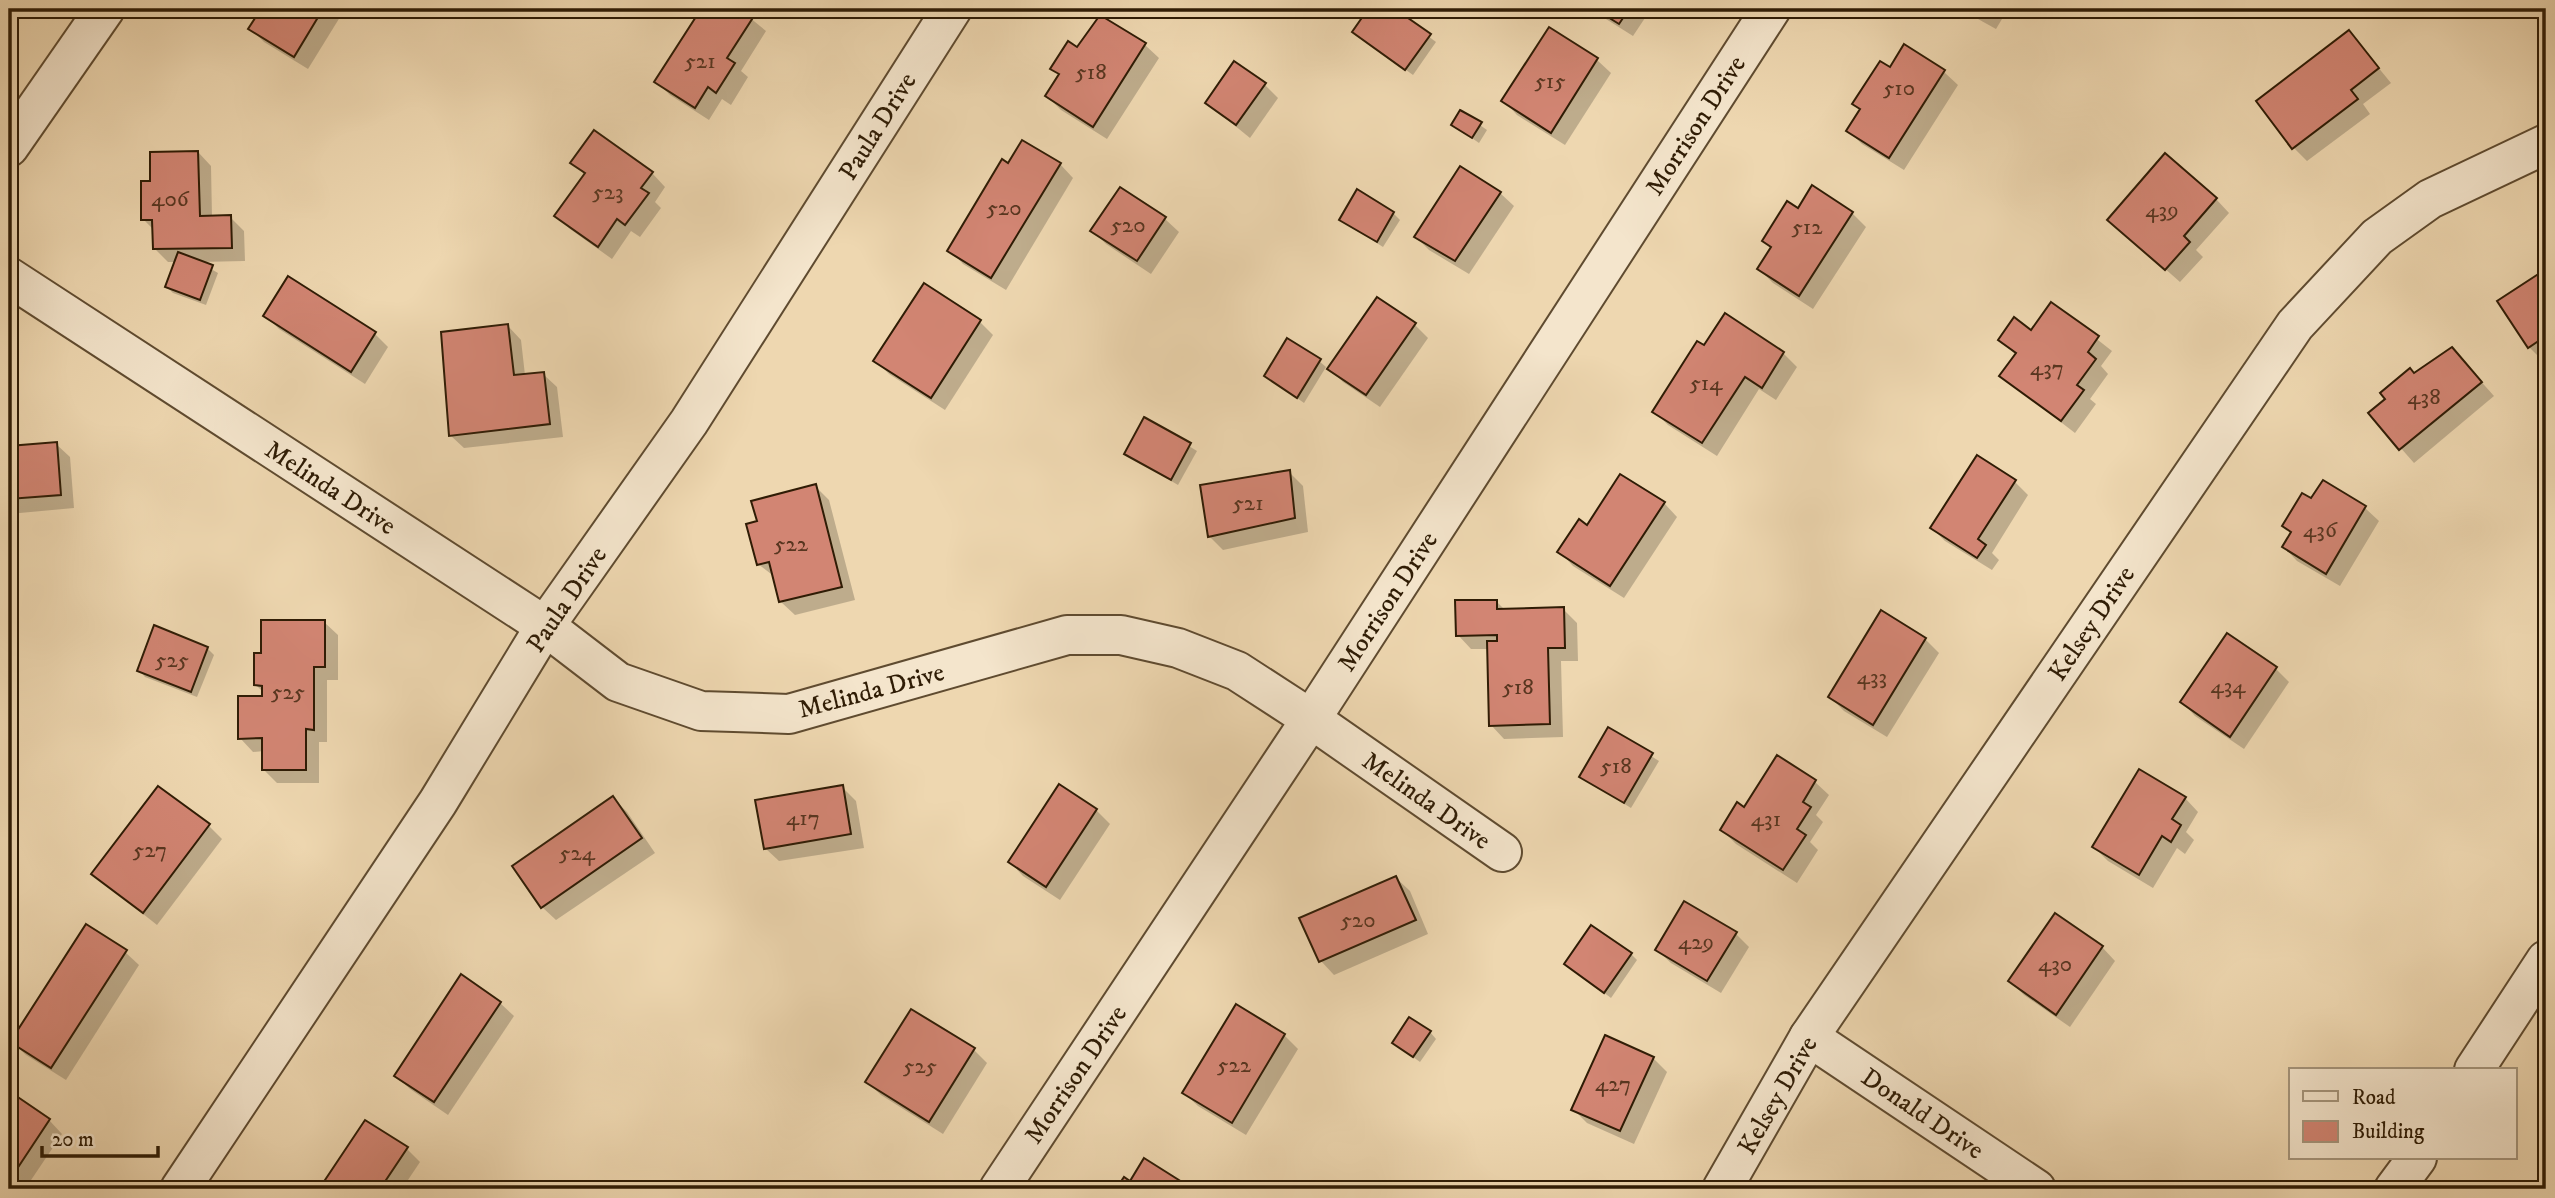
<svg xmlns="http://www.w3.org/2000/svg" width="2555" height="1198" viewBox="0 0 2555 1198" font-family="'IM FELL DW Pica',serif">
<rect width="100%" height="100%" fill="#eed7b0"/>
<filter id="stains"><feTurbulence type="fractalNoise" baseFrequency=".00286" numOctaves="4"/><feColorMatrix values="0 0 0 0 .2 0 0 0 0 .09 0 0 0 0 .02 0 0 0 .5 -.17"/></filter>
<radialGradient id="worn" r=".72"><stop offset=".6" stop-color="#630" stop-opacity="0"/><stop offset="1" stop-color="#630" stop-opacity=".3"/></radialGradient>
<g fill="#0003">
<polygon points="263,9 345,9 308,69 264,42 251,29"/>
<polygon points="703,9 739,9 766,31 741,71 748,77 731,105 722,99 709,120 670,95 657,82"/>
<polygon points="1370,9 1392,9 1436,42 1413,75 1354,32"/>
<polygon points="1590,9 1651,9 1633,36"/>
<polygon points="1960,9 2008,9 1996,29"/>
<polygon points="1101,17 1145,45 1159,58 1107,139 1061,110 1047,96 1060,76 1053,69 1077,49"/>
<polygon points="1549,29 1597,60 1611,73 1565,145 1517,115 1504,101"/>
<polygon points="2349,32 2391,83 2363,104 2370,114 2307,161 2294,148"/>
<polygon points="1904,47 1944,72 1958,85 1904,170 1862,144 1848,131 1861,111 1854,104 1890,69"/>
<polygon points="1264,84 1278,98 1250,138 1207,103"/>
<polygon points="1461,112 1487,130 1479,143 1453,125"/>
<polygon points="198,152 211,166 212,217 230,217 244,231 245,261 199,262 218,273 206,305 173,293 167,287 176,262 168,262 154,248 154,230 143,219 152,183"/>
<polygon points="573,163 652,173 665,187 655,202 661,208 640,237 631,231 612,259 570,229 556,216 585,175"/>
<polygon points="1060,164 1073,178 1006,290 963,264 950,250 1009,165"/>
<polygon points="1120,189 1165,219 1179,232 1151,274 1106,244 1092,230"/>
<polygon points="1500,193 1514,206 1469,274 1429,250 1416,237"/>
<polygon points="2216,199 2229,213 2196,250 2203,257 2180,282 2110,220"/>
<polygon points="1798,210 1852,213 1866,227 1813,309 1773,283 1759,269 1772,249 1764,241"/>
<polygon points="1393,213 1400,220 1383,247 1341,220"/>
<polygon points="2546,271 2546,358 2543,361 2529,347 2499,302"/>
<polygon points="2052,304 2112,351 2101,366 2108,374 2090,399 2096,404 2075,433 2001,376 2016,355 2001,340 2031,332"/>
<polygon points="265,315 375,334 388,347 365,384 279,329"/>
<polygon points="980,322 993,335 945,410 889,374 876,361"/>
<polygon points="1415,325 1428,338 1380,407 1343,382 1330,369"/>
<polygon points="508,326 521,340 525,375 543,374 557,387 563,437 464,448 450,435 445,386 449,385"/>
<polygon points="1705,348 1783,353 1797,367 1776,400 1759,389 1717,456 1668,425 1654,411"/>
<polygon points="2452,349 2494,396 2414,463 2370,413 2414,375"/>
<polygon points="1319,361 1326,367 1304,403 1266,376"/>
<polygon points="1145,419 1197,451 1178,485 1126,454"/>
<polygon points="56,444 70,457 74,508 9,514 9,448"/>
<polygon points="1289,472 1303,486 1308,532 1223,550 1209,536"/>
<polygon points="2015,482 2028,495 1992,553 1999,560 1992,570 1945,541 1932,528"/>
<polygon points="2323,482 2365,508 2379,521 2340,586 2297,561 2284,547 2292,534 2284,526 2312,501"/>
<polygon points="815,486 829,500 855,600 795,615 781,602 775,577 758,564 759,522"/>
<polygon points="1664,503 1677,517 1624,598 1573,566 1560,552 1588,528"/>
<polygon points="1496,601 1505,610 1563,609 1577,623 1578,661 1561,661 1563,737 1504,739 1491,725 1489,649 1471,649 1458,635"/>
<polygon points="324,622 338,635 338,680 327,680 327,742 319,742 319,783 277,783 264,770 264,751 253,752 240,738 264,697 264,693 256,685 263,654"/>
<polygon points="1925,639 1939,653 1887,737 1844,711 1830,697"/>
<polygon points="207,648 214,655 197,697 145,677 139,670"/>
<polygon points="2276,669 2289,682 2244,749 2195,716 2182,702"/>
<polygon points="1609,730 1659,761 1631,808 1581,777"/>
<polygon points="1777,758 1815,782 1829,795 1816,815 1823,822 1810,842 1818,850 1797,883 1736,844 1722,830 1745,810"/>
<polygon points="1060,786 1096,810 1110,824 1060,900 1023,876 1010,862"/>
<polygon points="842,787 856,801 864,848 779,861 765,848"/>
<polygon points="613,798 627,812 655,853 556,920 542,907"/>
<polygon points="2185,798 2198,812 2186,832 2194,840 2185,854 2177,848 2153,888 2108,861 2094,847"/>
<polygon points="209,826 222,839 157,925 93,874"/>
<polygon points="1396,878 1410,891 1428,934 1334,975 1321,961"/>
<polygon points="1735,933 1749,947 1721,993 1671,963 1657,950"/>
<polygon points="2102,947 2115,961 2070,1027 2024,995 2010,981"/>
<polygon points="125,952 139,965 66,1080 26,1055 12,1042"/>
<polygon points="1631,954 1637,960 1611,998 1566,964"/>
<polygon points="500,1003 514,1016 448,1115 410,1089 396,1076"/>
<polygon points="1236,1007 1284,1035 1298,1049 1246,1135 1198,1106 1184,1093"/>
<polygon points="1430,1032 1436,1039 1420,1062 1394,1043"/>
<polygon points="974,1050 987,1063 943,1134 881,1095 867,1082"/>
<polygon points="1653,1058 1667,1072 1634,1144 1587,1123 1573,1109"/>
<polygon points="9,1094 49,1120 62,1134 25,1189 9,1189"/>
<polygon points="366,1122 407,1149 420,1162 402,1189 321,1189"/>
<polygon points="1124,1179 1130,1183 1181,1183 1188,1189 1118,1189"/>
</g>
<g fill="#d28573" stroke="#2f1c05" stroke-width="2">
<polygon points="261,9 323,9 294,57 248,29"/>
<polygon points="701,9 742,9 754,16 727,58 735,63 716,93 708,87 695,108 654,82"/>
<polygon points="1368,9 1395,9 1431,34 1405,70 1352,32"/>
<polygon points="1595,9 1629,9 1619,24"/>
<polygon points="1968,9 1987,9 1982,17"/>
<polygon points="1100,15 1146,43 1093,127 1045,96 1059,74 1050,69 1068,41 1077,47"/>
<polygon points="1549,27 1598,58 1551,133 1501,101"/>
<polygon points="2349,30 2379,68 2351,90 2358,99 2292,149 2256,101"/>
<polygon points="1904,44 1945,70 1889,158 1846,131 1860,109 1852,104 1880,61 1890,67"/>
<polygon points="1234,61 1266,83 1236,125 1205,103"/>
<polygon points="1460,110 1482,122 1472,138 1451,125"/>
<polygon points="594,130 653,172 641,188 649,193 625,225 617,219 598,247 554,216 585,173 570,163"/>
<polygon points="1022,140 1061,163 991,278 947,251 1002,159 1008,163"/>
<polygon points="198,151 200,216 231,215 232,248 153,249 152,220 141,220 141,181 150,181 150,152"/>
<polygon points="2165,153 2217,198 2184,236 2190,242 2165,270 2107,220"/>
<polygon points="1460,166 1501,192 1455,261 1414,237"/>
<polygon points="1812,185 1853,212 1799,296 1757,269 1771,247 1762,241 1787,201 1798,208"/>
<polygon points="1120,187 1166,217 1137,261 1090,231"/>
<polygon points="1357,189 1394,212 1377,242 1339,220"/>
<polygon points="178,252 213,265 200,300 165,287"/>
<polygon points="2546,269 2546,336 2528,348 2497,301"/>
<polygon points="288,276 376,332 351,372 263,316"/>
<polygon points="924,283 981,320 931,398 873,361"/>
<polygon points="1377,297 1416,323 1366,395 1327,369"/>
<polygon points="2051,302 2099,336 2088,352 2096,359 2077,385 2084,390 2061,421 1999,376 2016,353 1998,340 2014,317 2031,330"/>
<polygon points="1725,313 1784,352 1762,388 1745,377 1702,443 1652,412 1697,341 1704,345"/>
<polygon points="508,324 514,375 544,372 550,424 449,436 441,332"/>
<polygon points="1287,338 1321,359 1297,398 1264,376"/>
<polygon points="2452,347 2482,382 2399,450 2368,413 2385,399 2380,393 2410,368 2414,373"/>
<polygon points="1144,417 1191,443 1171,480 1124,454"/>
<polygon points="57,442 61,495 9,499 9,446"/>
<polygon points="1977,455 2016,480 1978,539 1986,545 1977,558 1930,528"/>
<polygon points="1290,470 1295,518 1208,537 1200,485"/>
<polygon points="1620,474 1665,502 1610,586 1557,552 1579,519 1587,525"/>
<polygon points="2323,480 2366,506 2326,574 2282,547 2291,532 2282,526 2302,493 2311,498"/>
<polygon points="816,484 842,587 779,602 769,562 757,565 746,524 757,521 751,501"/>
<polygon points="1455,600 1497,600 1497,609 1564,607 1565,648 1548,648 1550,724 1489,726 1487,641 1497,641 1497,635 1456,636"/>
<polygon points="1881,610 1926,638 1873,725 1828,697"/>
<polygon points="261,620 325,620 325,667 314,667 314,730 306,729 306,770 262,770 262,738 238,739 238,696 262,696 262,686 254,685 254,653 261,653"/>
<polygon points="154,625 208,647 191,692 137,671"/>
<polygon points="2227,633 2277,667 2230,737 2180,702"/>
<polygon points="1608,727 1653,753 1624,803 1579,777"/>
<polygon points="1777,755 1816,780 1803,802 1811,807 1797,829 1806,835 1783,870 1720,830 1737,802 1744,807"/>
<polygon points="2139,769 2186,797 2172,819 2181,825 2171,842 2162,836 2139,875 2092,847"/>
<polygon points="1059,784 1097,809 1046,887 1008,862"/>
<polygon points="843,785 851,834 764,849 755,800"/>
<polygon points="158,786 210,824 143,913 91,874"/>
<polygon points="613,796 642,838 541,908 512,866"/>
<polygon points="1396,876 1416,920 1319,962 1299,918"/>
<polygon points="1684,901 1737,932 1707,981 1655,950"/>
<polygon points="2055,913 2103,946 2056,1015 2008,981"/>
<polygon points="86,924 127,950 51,1068 10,1042"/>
<polygon points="1591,925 1632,953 1604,993 1564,964"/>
<polygon points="461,974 501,1002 434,1102 394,1076"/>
<polygon points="1236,1004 1285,1034 1232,1123 1182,1093"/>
<polygon points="911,1009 975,1048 929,1122 865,1082"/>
<polygon points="1409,1017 1431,1031 1413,1057 1392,1043"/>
<polygon points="1605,1035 1654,1057 1620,1131 1571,1110"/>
<polygon points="9,1091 50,1119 9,1181"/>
<polygon points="365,1120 408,1147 380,1189 319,1189"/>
<polygon points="1144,1158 1182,1182 1177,1189 1116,1189 1124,1177 1130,1181"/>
</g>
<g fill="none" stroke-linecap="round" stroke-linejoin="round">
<defs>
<g id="minor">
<polyline points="9,147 105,9"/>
<polyline points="9,277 545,626 618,682 701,711 734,712 789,714 1067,635 1121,635 1178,648 1237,671 1311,719 1502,852"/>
<polyline points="1809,1037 2036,1189"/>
<polyline points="2474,1070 2546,960"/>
<polyline points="180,1189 438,802 545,626 689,422 952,9"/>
<polyline points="999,1189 1311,719 1771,9"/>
<polyline points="1722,1189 1809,1037 2295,325 2377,237 2430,199 2546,144"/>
<polyline points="2394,1189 2417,1158"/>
</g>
</defs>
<use href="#minor" stroke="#5f4b30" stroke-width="42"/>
<use href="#minor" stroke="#f4e5cc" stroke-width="38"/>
</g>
<g text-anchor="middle" stroke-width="5" stroke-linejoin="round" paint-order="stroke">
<g font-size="23" fill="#583620">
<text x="700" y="68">521</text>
<text x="1091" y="79">518</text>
<text x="1550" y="88">515</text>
<text x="1899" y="95">510</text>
<text x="608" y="199">523</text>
<text x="170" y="206">406</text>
<text x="1004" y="215">520</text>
<text x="2162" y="217">439</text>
<text x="1128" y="232">520</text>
<text x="1807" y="234">512</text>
<text x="2047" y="375">437</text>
<text x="1706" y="390">514</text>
<text x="2424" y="404">438</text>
<text x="1248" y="510">521</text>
<text x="2320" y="537">436</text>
<text x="791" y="551">522</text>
<text x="172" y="667">525</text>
<text x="1872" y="684">433</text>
<text x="2228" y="693">434</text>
<text x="1518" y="694">518</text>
<text x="288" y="699">525</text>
<text x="1616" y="773">518</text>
<text x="803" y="825">417</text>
<text x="1766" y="826">431</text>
<text x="150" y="857">527</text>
<text x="577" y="860">524</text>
<text x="1358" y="927">520</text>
<text x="1696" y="949">429</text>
<text x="2055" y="971">430</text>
<text x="1234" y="1072">522</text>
<text x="920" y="1073">525</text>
<text x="1613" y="1091">427</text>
</g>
<g font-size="26" fill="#2f1c05" stroke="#f4e5cc">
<text transform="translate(1695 125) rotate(-57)" y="9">Morrison Drive</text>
<text transform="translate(877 126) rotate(-58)" y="9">Paula Drive</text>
<text transform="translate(331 487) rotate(33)" y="9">Melinda Drive</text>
<text transform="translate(566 599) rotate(-56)" y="9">Paula Drive</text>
<text transform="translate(1387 601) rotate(-57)" y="9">Morrison Drive</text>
<text transform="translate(2091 623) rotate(-56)" y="9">Kelsey Drive</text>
<text transform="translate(871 690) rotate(-15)" y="9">Melinda Drive</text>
<text transform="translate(1427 800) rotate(35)" y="9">Melinda Drive</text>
<text transform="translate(1075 1074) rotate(-56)" y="9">Morrison Drive</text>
<text transform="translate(1777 1095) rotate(-60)" y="9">Kelsey Drive</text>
<text transform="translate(1923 1113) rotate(34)" y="9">Donald Drive</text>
</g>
</g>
<rect width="2555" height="1198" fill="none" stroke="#eed7b0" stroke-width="35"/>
<rect x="10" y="10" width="2534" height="1177" fill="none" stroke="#2f1c05" stroke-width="3.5"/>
<rect x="18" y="18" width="2520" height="1163" fill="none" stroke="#2f1c05" stroke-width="2"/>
<rect x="2289" y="1068" width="228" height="91" fill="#f4e5cc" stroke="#a5957c" stroke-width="2"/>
<rect x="2303" y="1091" width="35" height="10" fill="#f4e5cc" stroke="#a5957c" stroke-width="2"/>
<text x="2352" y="1104" font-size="21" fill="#2f1c05">Road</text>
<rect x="2303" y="1121" width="35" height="21" fill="#d28573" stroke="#a5957c" stroke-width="2"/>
<text x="2352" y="1138" font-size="21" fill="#2f1c05">Building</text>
<path d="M42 1146v10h116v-10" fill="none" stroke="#2f1c05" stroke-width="3.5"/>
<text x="52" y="1146" font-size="21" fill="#2f1c05" stroke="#f4e5cc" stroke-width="5" paint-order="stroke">20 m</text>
<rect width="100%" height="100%" filter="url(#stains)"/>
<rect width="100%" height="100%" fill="url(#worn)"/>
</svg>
